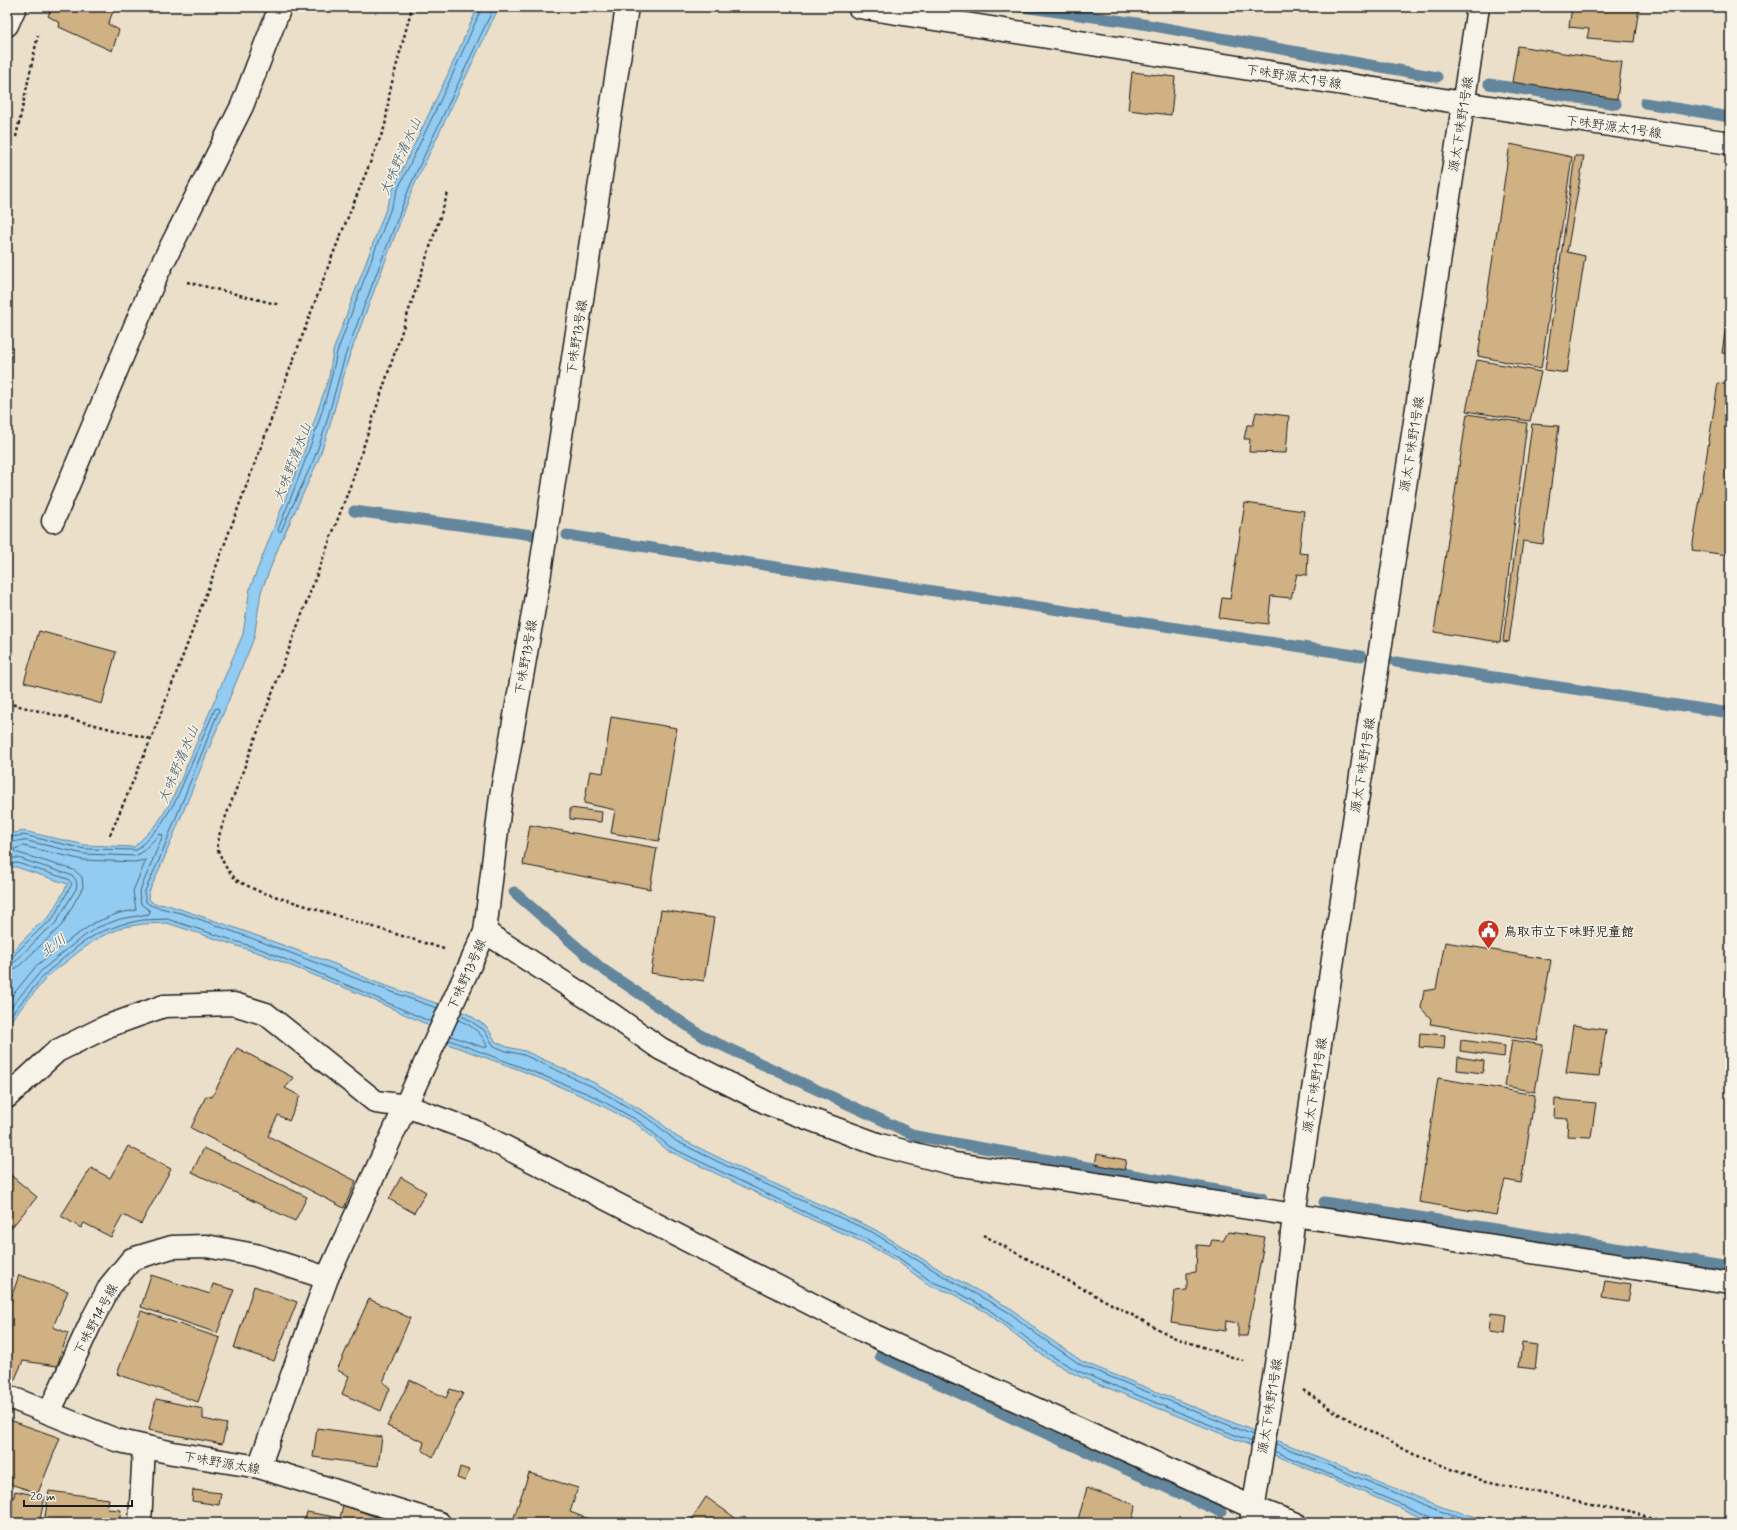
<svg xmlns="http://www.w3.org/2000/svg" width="1737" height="1530" viewBox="0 0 1737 1530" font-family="Mynerve,'Klee One',sans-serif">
<rect width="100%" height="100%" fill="#ebdfca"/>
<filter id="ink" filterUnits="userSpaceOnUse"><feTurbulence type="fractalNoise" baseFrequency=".025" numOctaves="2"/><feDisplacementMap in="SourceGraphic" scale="8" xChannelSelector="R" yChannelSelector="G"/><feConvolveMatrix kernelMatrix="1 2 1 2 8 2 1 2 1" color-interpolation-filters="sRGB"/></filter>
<g filter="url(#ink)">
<polygon fill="#92ccf2" stroke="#63869c" points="478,7 499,7 413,188 349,357 328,432 318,461 279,546 261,592 254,638 163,861 148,894 149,899 154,904 168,905 227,925 335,964 375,982 468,1014 487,1027 496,1042 507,1047 525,1051 595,1083 655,1118 677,1137 742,1169 874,1229 945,1273 1012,1309 1037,1330 1083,1362 1442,1507 1497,1523 1434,1523 1326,1476 1076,1375 1046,1358 986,1312 949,1292 930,1286 897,1261 865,1243 819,1223 667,1150 637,1124 589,1099 520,1070 445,1043 426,1024 360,994 262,954 167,923 143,924 124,927 100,937 81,950 48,976 12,1019 7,1032 7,957 36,927 49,917 68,884 16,867 7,867 7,835 23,831 85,845 134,847 157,824 173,798 243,634 250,588 305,449 329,377 333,351 394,187 447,76"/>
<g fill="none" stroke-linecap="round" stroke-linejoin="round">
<g stroke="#4b6272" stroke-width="1">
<path d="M 482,7 L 451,78 L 398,189 L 337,352 C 325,414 301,472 278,530 L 279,532 L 281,531 L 314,459 L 324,431 L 345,356 L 410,186 L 494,7"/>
<path d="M 7,838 L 23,835 L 85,849 L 137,850 L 160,826 L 176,800 L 215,709 L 218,708 L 219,710 L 159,860 L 144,893 L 146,902 C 153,908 159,907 168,910 C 187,914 207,922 226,929 C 297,954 366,984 437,1008"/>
<polyline points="7,843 23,840 84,854 135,856 141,853 160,834 163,835 139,893 141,904 150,911 149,914 120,919 96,928 76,942 42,970 7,1012"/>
<path d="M 7,858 L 18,858 L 70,875 C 76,878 78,882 76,889 L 55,924 L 42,934 L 15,962 L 7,964"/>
<polyline points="7,864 17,863 68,879 72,884 52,920 39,930 11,958 7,959"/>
<polyline points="7,971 13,970 19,966 62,925 83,887 82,877 74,870 15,852 14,849 23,846 83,860 134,862 146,860 133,891 136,910 119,913 94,923 72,938 37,965 7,1002"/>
<polyline points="460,1016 466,1018 484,1030 494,1046 506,1051 524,1055 593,1087 652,1121 676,1141 741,1173 872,1232 943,1276 1010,1313 1035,1333 1081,1365 1253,1435"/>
<polyline points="7,1022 9,1017 46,973 78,946 98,933 123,924 143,920 167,919 263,950 361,991 431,1022"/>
<path d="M 451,1036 L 485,1048 L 487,1047 C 484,1034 470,1024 458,1020"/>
<polyline points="449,1040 521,1067 591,1095 639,1121 670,1147 821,1220 867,1239 899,1258 932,1282 950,1288 988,1309 1048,1354 1078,1371 1252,1442"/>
<polyline points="1276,1444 1440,1511 1482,1523"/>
<polyline points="1274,1451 1431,1517 1434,1523"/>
</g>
<g stroke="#63869c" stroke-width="11">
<polyline points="1022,7 1137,23 1437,77"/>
<polyline points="1489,84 1616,104"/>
<polyline points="1645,103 1730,117"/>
<polyline points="354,511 533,535"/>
<polyline points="567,535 1361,656"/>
<polyline points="1396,662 1730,713"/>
<polyline points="514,892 601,968 704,1037 916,1136 1262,1198"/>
<polyline points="1324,1202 1730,1266"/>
<polyline points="880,1356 1027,1425 1221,1512"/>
</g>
</g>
<g fill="#cfb183" stroke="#1c1c1c">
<polygon points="52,7 115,7 108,24 119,30 112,51 59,27 60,23 48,16"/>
<polygon points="1572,7 1639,7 1634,42 1587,38 1589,29 1569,27"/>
<polygon points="1518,46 1622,62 1617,99 1512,82"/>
<polygon points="1132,72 1175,77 1171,115 1128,110"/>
<polygon points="1510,144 1572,157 1541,369 1478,356"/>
<polygon points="1575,156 1584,156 1567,252 1585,256 1567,373 1545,370"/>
<polygon points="1730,298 1730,354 1722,353"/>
<polygon points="1477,360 1541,372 1530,421 1466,411"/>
<polygon points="1718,383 1730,385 1730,539 1727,555 1692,550"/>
<polygon points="1256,412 1289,416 1286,453 1249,452 1250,439 1244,439 1247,425 1253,425"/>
<polygon points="1467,414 1527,423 1500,642 1434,632"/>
<polygon points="1532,424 1559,426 1543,544 1523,541 1509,642 1503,641"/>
<polygon points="1245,503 1304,511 1299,553 1308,554 1307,575 1297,574 1291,598 1271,596 1268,624 1219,618 1222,598 1230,599"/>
<polygon points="39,631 116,652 102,704 24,682"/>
<polygon points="611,717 677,728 659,841 611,833 615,810 584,803 590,771 603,773"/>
<polygon points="570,808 602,812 601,822 570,819"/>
<polygon points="530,825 657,848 650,889 523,865"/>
<polygon points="661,910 714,918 704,981 651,973"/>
<polygon points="1445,942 1551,960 1537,1041 1430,1024 1431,1019 1421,1008 1424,991 1436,989"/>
<polygon points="1573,1025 1606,1030 1599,1076 1566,1073"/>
<polygon points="1420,1033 1445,1035 1444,1049 1419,1047"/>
<polygon points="1461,1040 1505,1046 1504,1057 1460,1051"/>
<polygon points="1512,1040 1543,1045 1535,1092 1505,1086"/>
<polygon points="237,1048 294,1078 285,1088 300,1096 289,1121 278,1115 268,1136 356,1181 344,1208 191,1128 206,1096 212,1097"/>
<polygon points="1458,1057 1484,1061 1483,1073 1457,1070"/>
<polygon points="1438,1078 1535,1095 1521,1183 1505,1180 1496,1215 1419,1202"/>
<polygon points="1555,1099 1596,1103 1591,1137 1567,1136 1568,1119 1554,1118"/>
<polygon points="128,1146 171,1169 141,1224 123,1215 111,1237 84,1223 81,1228 61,1216 91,1168 110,1178"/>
<polygon points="204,1148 307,1197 295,1221 192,1172"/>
<polygon points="1097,1154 1126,1160 1124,1170 1095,1164"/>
<polygon points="7,1172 37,1197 7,1233"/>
<polygon points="401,1177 426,1192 414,1213 389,1199"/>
<polygon points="1228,1232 1265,1237 1247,1336 1238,1336 1238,1323 1226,1321 1225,1331 1171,1323 1175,1291 1187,1290 1187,1273 1196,1272 1197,1245 1210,1246 1212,1240 1223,1241"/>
<polygon points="19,1275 68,1291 53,1327 68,1333 57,1366 23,1361 14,1381 7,1379 7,1310"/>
<polygon points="151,1275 210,1294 213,1284 234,1290 217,1333 141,1307"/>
<polygon points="1605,1280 1631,1284 1628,1302 1602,1298"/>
<polygon points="254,1286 297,1302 274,1361 234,1348"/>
<polygon points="369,1299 410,1318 383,1382 390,1388 381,1411 342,1394 349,1376 337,1370"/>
<polygon points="141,1311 220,1338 198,1402 117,1374"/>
<polygon points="1491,1313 1507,1315 1505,1334 1489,1332"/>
<polygon points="1522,1343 1538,1345 1535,1369 1519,1367"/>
<polygon points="410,1380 446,1398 450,1389 463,1393 433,1457 422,1450 424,1442 387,1426"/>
<polygon points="156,1399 203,1409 203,1419 227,1424 222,1444 149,1430"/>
<polygon points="7,1419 60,1438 38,1493 7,1483"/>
<polygon points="317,1428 382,1437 378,1466 313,1457"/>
<polygon points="460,1467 469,1470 465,1481 457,1478"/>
<polygon points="529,1473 578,1488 570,1512 600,1523 512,1523"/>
<polygon points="1087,1488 1136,1505 1131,1523 1077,1523"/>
<polygon points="193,1490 221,1493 219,1505 192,1501"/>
<polygon points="15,1491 45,1497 39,1523 7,1523 7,1497 14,1497"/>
<polygon points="49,1491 109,1499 107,1509 121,1510 119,1523 44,1523"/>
<polygon points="706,1497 738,1520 736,1523 689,1523"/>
<polygon points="343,1505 393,1523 304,1523 307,1512 340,1518"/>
</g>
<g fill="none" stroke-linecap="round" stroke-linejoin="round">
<defs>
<g id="street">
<polyline points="859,7 1463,103 1730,143"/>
<polyline points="7,25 15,7"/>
<polyline points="53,521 157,274 242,106 280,7"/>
<polyline points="485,932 594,1002 661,1049 769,1104 880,1145 954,1164 1076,1181 1730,1283"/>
<polyline points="7,1097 57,1051 108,1026 164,1006 234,1004 266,1014 376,1102 406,1106 474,1131 864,1331 1254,1508 1294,1523"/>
<polyline points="7,1396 116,1440 173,1453 259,1467 439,1523"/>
<polyline points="49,1413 92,1320 110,1286 132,1259 172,1247 206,1246 255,1255 327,1278"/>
<polyline points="259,1467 327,1278 485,932 501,796 539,579 627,7"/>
<polyline points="140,1523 144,1447"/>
<polyline points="1251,1523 1280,1339 1294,1215 1478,7"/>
</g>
</defs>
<use href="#street" stroke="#1c1c1c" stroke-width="25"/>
<g stroke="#1c1c1c" stroke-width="2.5" stroke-dasharray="3 3" stroke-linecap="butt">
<polyline points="16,137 38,35"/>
<polyline points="187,282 280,305"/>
<polyline points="7,703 151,739"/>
<polyline points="110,835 151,739 187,645 331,259 385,126 390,90 412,7"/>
<polyline points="444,949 258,891 236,880 225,866 217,848 220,832 351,484 448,193"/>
<polyline points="983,1235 1173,1337 1247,1362"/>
<polyline points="1303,1390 1337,1413 1413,1454 1477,1479 1677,1523"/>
</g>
<use href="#street" stroke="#f7f3e8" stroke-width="22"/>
</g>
</g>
<defs>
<symbol id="civic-pin" viewBox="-11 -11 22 30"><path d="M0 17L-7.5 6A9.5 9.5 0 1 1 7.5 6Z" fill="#c8321e" stroke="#f7f3e8"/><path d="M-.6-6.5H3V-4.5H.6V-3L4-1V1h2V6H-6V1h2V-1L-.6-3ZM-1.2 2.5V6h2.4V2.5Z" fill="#fff"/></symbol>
</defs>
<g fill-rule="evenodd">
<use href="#civic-pin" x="1476" y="918" width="25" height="34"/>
</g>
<g text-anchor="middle" stroke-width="3" stroke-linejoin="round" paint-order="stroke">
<g font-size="13" fill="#1c1c1c" stroke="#f7f3e8">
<text transform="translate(1294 76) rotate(9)" y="5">下味野源太1号線</text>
<text transform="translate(1460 124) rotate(-81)" y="5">源太下味野1号線</text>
<text transform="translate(1614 126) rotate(8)" y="5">下味野源太1号線</text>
<text transform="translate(576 337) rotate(-81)" y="5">下味野13号線</text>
<text transform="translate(1411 444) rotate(-81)" y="5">源太下味野1号線</text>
<text transform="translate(525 657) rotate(-80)" y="5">下味野13号線</text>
<text transform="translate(1362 765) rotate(-81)" y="5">源太下味野1号線</text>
<text transform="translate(466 974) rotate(-66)" y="5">下味野13号線</text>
<text transform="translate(1314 1085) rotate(-81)" y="5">源太下味野1号線</text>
<text transform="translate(95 1319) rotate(-62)" y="5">下味野14号線</text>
<text transform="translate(1269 1406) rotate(-81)" y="5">源太下味野1号線</text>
<text transform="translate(222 1462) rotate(10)" y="5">下味野源太線</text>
</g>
<g font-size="13" font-weight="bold" fill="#1c1c1c" stroke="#f7f3e8" text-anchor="start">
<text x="1504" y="936">鳥取市立下味野児童館</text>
</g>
<g font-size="14" font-style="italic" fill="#455a67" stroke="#f7f3e8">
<text transform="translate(400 156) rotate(-66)" y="5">大味野清水山</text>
<text transform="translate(292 462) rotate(-69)" y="5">大味野清水山</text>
<text transform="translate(178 764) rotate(-67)" y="5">大味野清水山</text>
<text transform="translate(53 945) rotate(-35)" y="5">北川</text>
</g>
</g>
<rect width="1737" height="1530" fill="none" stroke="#f7f3e8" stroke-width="24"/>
<rect x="12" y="12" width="1713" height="1506" fill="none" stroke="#1c1c1c" stroke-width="1.5" filter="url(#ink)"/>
<path d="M24 1500v6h108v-6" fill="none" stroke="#1c1c1c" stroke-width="2"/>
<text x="30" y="1500" font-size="12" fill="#1c1c1c" stroke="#f7f3e8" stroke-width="3" paint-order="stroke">20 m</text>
</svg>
